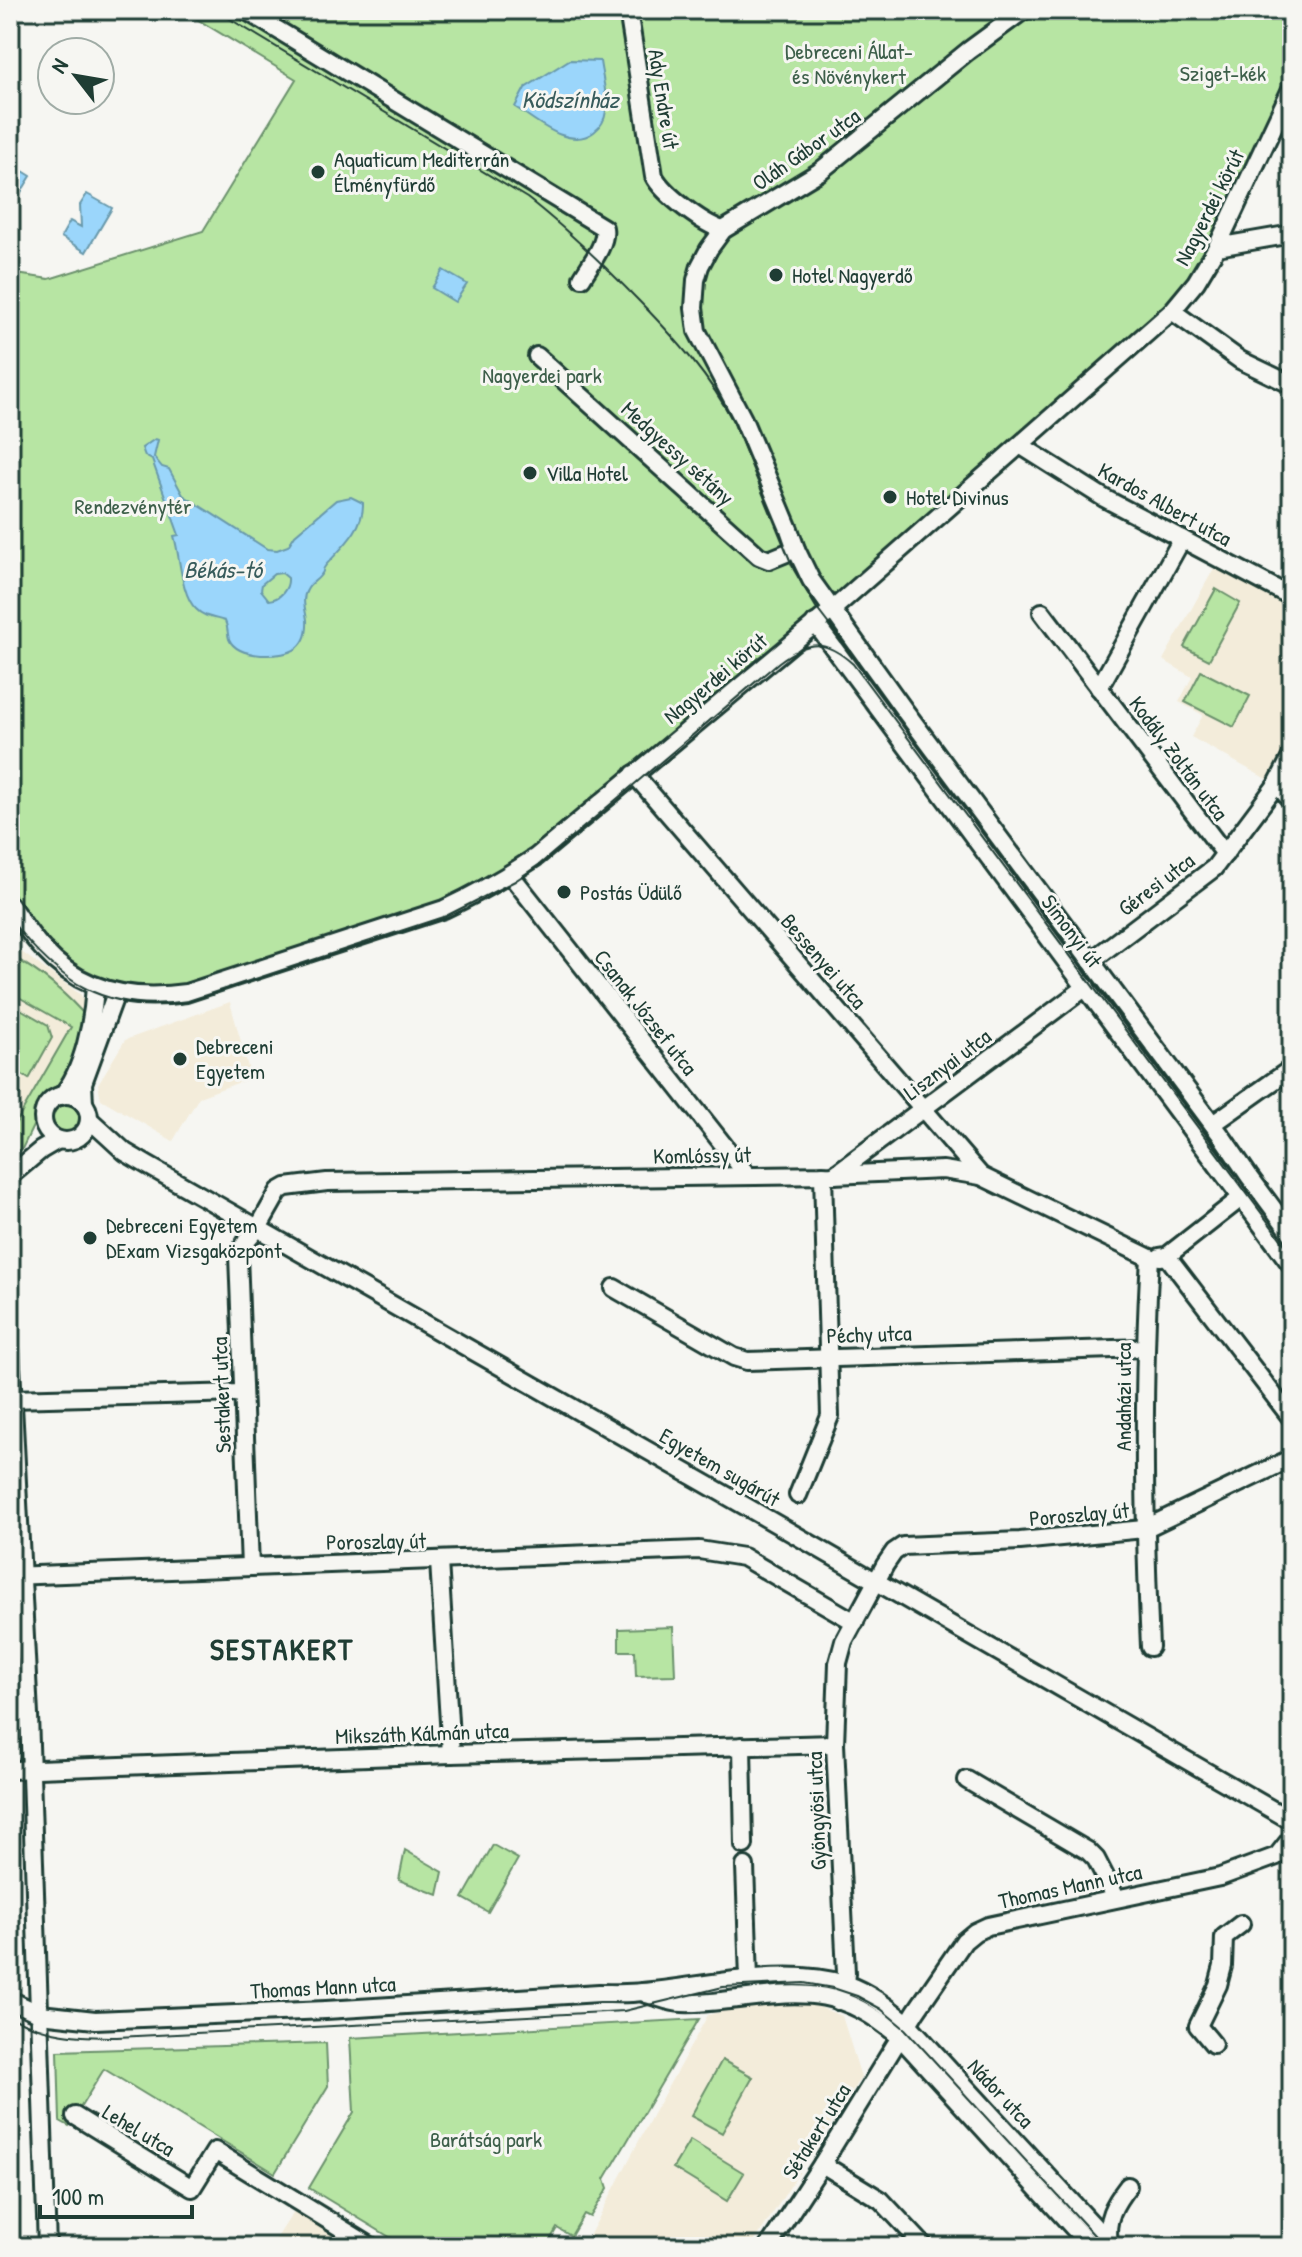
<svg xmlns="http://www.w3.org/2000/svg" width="1302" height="2257" viewBox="0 0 1302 2257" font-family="'Patrick Hand',sans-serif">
<rect width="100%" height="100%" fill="#f6f6f2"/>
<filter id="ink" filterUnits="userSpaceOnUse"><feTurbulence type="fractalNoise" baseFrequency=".0125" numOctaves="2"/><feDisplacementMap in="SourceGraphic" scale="16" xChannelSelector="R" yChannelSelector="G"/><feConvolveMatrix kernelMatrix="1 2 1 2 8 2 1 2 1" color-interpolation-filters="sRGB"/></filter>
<g filter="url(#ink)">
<g fill="#f3ecda">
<polygon points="1217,563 1292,603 1292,742 1270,781 1191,737 1203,715 1179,702 1192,677 1163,660"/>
<polygon points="10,940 16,948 81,995 87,1009 65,1087 45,1101 22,1149 10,1160"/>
<polygon points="230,1002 251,1078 199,1097 173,1141 101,1099 98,1084 125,1040"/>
<polygon points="795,2002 819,2007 842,2016 861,2077 751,2247 584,2246 654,2112 708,2015 746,2006"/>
<polygon points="10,2035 16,2038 21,2186 10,2201"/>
<polygon points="294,2211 351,2247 271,2247"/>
</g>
<g fill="#b7e5a3" stroke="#6b916c" stroke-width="2">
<polygon points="182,10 1292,10 1292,87 1232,218 1172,311 536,857 476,894 189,987 142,989 86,983 10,905 10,273 49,279 203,231 296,79"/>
<polygon points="1216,589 1240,603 1209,660 1184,647"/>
<polygon points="1201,671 1250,696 1234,727 1185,702"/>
<path d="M 10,955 C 39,971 67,994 89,1020 L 65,1087 L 45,1101 L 22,1149 L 10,1160 L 10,1133 L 71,1027 L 10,992 Z"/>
<polygon points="10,1003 48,1025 52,1038 29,1079 10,1067 10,1056 18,1041 10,1036"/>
<circle cx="67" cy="1119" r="14"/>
<polygon points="673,1627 675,1675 636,1676 635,1651 619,1651 619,1629"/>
<polygon points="493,1845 518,1859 488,1912 463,1898"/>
<polygon points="405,1850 443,1872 438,1895 399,1880"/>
<polygon points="699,2019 605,2179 608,2188 590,2217 584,2214 571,2236 557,2228 546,2247 406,2247 309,2188 354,2112 350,2038"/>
<polygon points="326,2043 328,2086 275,2173 104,2069 69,2126 60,2121 58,2051"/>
<polygon points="722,2060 753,2077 722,2133 691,2116"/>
<polygon points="690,2140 744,2173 727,2201 673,2168"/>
</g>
<g fill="#9bd6fb" stroke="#6999ab" stroke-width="2" fill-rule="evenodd">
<path d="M 569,60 L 600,61 C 602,77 608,95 606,111 C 605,119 601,127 594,132 C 569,151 536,120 515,107 L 525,88 Z"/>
<polygon points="10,163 31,176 10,210"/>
<polygon points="87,194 112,208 86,252 61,237 70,221 81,227 80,205"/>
<polygon points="443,270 467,284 455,302 432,288"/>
<path d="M 155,439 L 158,440 L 154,457 L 162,467 L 169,469 L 183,495 L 267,549 L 277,550 L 288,546 L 295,535 L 336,500 L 351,497 L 363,503 C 364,529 342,547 326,565 C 319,575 327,567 320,576 C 316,581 310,584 307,590 C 301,599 306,611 307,620 C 309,652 286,656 261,655 C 249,654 234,651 229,639 C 227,632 228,627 225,621 C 216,618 203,617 196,609 C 181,595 180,556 174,536 L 179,535 L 152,460 L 145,456 L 142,448 ZM 282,573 L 288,578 C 289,589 280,599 269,600 L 261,590 L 262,584 L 274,574 Z"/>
</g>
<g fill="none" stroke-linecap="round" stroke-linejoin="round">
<defs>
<g id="minor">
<path d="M 245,10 L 604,228 C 607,244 590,264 582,278"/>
<path d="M 628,10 L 654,176 C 663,194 703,224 723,230"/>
<polyline points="1024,10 968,51 819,172 723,230 709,249 700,266 696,280 694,308 697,331 743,419 789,529 796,549 811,580 905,711 1223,1138 1249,1176 1292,1234"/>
<polyline points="1217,247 1292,234"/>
<polyline points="1172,311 1240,360 1292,385"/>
<polyline points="537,356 759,556 769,560 796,549"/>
<polyline points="1020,445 1104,498 1292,597"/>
<polyline points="1042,612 1225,854"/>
<polyline points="815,623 1292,1266"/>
<polyline points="1099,688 1182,539"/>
<polyline points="634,774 981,1176"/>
<polyline points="1277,784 1292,802"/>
<polyline points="510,874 748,1176"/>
<path d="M 10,905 C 21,920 31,937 44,950 C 82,992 132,1001 186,993 L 444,909 C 476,894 506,877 536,857 L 832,610 L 1172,311 L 1196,282 L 1217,247 L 1292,87"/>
<polyline points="1091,961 1214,868 1277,784 1292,755"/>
<circle cx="66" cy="1118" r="23"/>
<path d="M 61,1096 C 84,1071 93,1020 95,987"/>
<polyline points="84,1104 83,1083 116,993"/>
<polyline points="89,1119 125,1152 147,1165 759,1514 1292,1821"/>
<polyline points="1213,1124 1292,1068"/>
<polyline points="834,1175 1086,987"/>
<polyline points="10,1176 41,1150 58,1140"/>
<polyline points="1167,1256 1292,1419"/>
<polyline points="1160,1257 1167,1256 1241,1198"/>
<polyline points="614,1288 734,1357 747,1361 1144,1348"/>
<polyline points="10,1347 29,1715 47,2247"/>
<polyline points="10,1399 242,1393"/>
<polyline points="798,1495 830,1416 823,1175"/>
<polyline points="439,1561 451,1754"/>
<polyline points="250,1567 238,1255 246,1242 258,1228 279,1191 286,1187 327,1182 833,1175 943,1170 981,1176 1150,1258"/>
<polyline points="10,1576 699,1550 743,1557 855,1622"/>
<path d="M 1150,1647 C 1144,1517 1142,1388 1150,1258"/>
<polyline points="742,1746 744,1845"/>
<polyline points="10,1770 451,1754 835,1744"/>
<polyline points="967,1780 1088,1851 1096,1859 1116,1898"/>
<polyline points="745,1866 749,1979"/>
<path d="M 646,1994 C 658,1997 670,2003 682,2003 C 701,2004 719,2001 738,1999 C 808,1990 843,1989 900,2037 L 1091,2247"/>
<path d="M 10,2000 L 40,2014 L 95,2020 L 326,2010 L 599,1993 C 613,1993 628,1994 642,1992 C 705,1987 783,1965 845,1984 C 869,1992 889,2008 908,2024 L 1113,2247"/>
<polyline points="838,2001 845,1984 846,1973 835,1744 838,1663 844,1641 885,1565 894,1552 903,1546 1020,1541 1144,1529 1292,1458"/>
<polyline points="1213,2044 1198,2026 1218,1985 1223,1966 1224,1937 1241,1924"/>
<polyline points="75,2116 192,2188 215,2151 372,2247"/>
<polyline points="822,2164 881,2200 925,2247"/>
<path d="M 1109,2242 C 1105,2220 1114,2204 1128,2186"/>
<polyline points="768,2247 822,2164 916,2011 964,1941 975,1932 988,1926 1220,1877 1277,1856 1292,1837"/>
</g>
</defs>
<use href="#minor" stroke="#1f3d34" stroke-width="22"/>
<use href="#minor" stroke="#f6f6f2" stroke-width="16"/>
<g stroke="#1f3d34" stroke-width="2">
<path d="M 215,10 L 527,198 C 568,230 604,265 640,302 C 677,340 710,377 734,423 L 794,570 L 817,609 L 853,656"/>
<path d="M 10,919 C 58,982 105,1014 188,1001 L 446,916 L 515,881 L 540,864 L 779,662 C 809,640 825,639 853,664 L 1292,1254"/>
<path d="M 10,2017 C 47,2035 77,2037 117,2037 L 624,2011 L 723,1987 L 804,1983 L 833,1988 L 857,1996 L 881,2009 L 905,2029 L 1105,2247"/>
</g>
</g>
</g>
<g fill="#1f3d34" stroke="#f6f6f2" stroke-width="3">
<circle cx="318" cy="172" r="8"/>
<circle cx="776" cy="275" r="8"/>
<circle cx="530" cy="473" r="8"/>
<circle cx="890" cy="497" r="8"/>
<circle cx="564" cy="892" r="8"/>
<circle cx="180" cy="1059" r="8"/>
<circle cx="90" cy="1238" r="8"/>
</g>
<g text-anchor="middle" stroke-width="6" stroke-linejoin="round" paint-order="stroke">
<g font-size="22" fill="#3d5f4a" stroke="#f6f6f2">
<text x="849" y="59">Debreceni Állat-<tspan x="849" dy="25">és Növénykert</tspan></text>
<text x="1223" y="81">Sziget-kék</text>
<text x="542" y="383">Nagyerdei park</text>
<text x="133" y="514">Rendezvénytér</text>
<text x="486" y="2147">Barátság park</text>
</g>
<g font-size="22" fill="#1f3d34" stroke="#f6f6f2">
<text transform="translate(664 99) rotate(81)" y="8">Ady Endre út</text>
<text transform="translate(806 149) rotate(-35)" y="8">Oláh Gábor utca</text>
<text transform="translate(1209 207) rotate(-63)" y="8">Nagyerdei körút</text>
<text transform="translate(678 453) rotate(42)" y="8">Medgyessy sétány</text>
<text transform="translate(1165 504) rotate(29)" y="8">Kardos Albert utca</text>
<text transform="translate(715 678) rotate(-40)" y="8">Nagyerdei körút</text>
<text transform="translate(1179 758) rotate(53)" y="8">Kodály Zoltán utca</text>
<text transform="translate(1156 884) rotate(-37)" y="8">Géresi utca</text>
<text transform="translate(1072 931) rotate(53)" y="8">Simonyi út</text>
<text transform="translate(824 961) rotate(49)" y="8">Bessenyei utca</text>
<text transform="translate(646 1012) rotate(52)" y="8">Csanak József utca</text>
<text transform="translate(947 1064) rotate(-37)" y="8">Lisznyai utca</text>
<text transform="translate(702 1155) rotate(-1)" y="8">Komlóssy út</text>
<text transform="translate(869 1334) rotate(-2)" y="8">Péchy utca</text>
<text transform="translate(221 1395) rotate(-92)" y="8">Sestakert utca</text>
<text transform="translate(1123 1397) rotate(-90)" y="8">Andaházi utca</text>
<text transform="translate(720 1467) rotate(30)" y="8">Egyetem sugárút</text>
<text transform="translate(1079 1514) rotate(-5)" y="8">Poroszlay út</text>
<text transform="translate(376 1541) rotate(-1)" y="8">Poroszlay út</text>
<text transform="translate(422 1733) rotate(-2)" y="8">Mikszáth Kálmán utca</text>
<text transform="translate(816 1811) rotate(-92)" y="8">Gyöngyösi utca</text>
<text transform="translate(1070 1886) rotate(-12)" y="8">Thomas Mann utca</text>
<text transform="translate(323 1987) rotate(-3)" y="8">Thomas Mann utca</text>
<text transform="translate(1001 2093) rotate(47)" y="8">Nádor utca</text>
<text transform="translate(139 2130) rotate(31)" y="8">Lehel utca</text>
<text transform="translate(816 2131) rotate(-58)" y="8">Sétakert utca</text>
</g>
<g font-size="22" fill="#1f3d34" stroke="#f6f6f2" text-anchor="start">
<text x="334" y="167">Aquaticum Mediterrán<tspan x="334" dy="25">Élményfürdő</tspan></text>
<text x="792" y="283">Hotel Nagyerdő</text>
<text x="546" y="481">Villa Hotel</text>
<text x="906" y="505">Hotel Divinus</text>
<text x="580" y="900">Postás Üdülő</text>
<text x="196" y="1054">Debreceni<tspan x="196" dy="25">Egyetem</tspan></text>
<text x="106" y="1233">Debreceni Egyetem<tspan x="106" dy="25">DExam Vizsgaközpont</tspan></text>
</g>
<g font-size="24" font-style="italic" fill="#385c5c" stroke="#f6f6f2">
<text x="570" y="108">Ködszínház</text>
<text x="223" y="578">Békás-tó</text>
</g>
<g font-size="30" font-weight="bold" letter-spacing="2" fill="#1f3d34" stroke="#f6f6f2">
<text x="282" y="1660">SESTAKERT</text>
</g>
</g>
<rect width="1302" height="2257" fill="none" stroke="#f6f6f2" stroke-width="40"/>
<rect x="20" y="20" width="1262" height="2217" fill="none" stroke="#1f3d34" stroke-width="3" filter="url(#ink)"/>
<g transform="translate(76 76) rotate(301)"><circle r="38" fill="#f6f6f2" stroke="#a0aca6" stroke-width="2"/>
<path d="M0-6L14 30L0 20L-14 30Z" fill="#1f3d34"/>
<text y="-12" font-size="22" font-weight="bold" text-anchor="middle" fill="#1f3d34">N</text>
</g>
<path d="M40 2205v12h152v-12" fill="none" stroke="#1f3d34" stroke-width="4"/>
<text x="52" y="2205" font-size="24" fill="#1f3d34" stroke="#f6f6f2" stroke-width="6" paint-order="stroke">100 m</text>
</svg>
